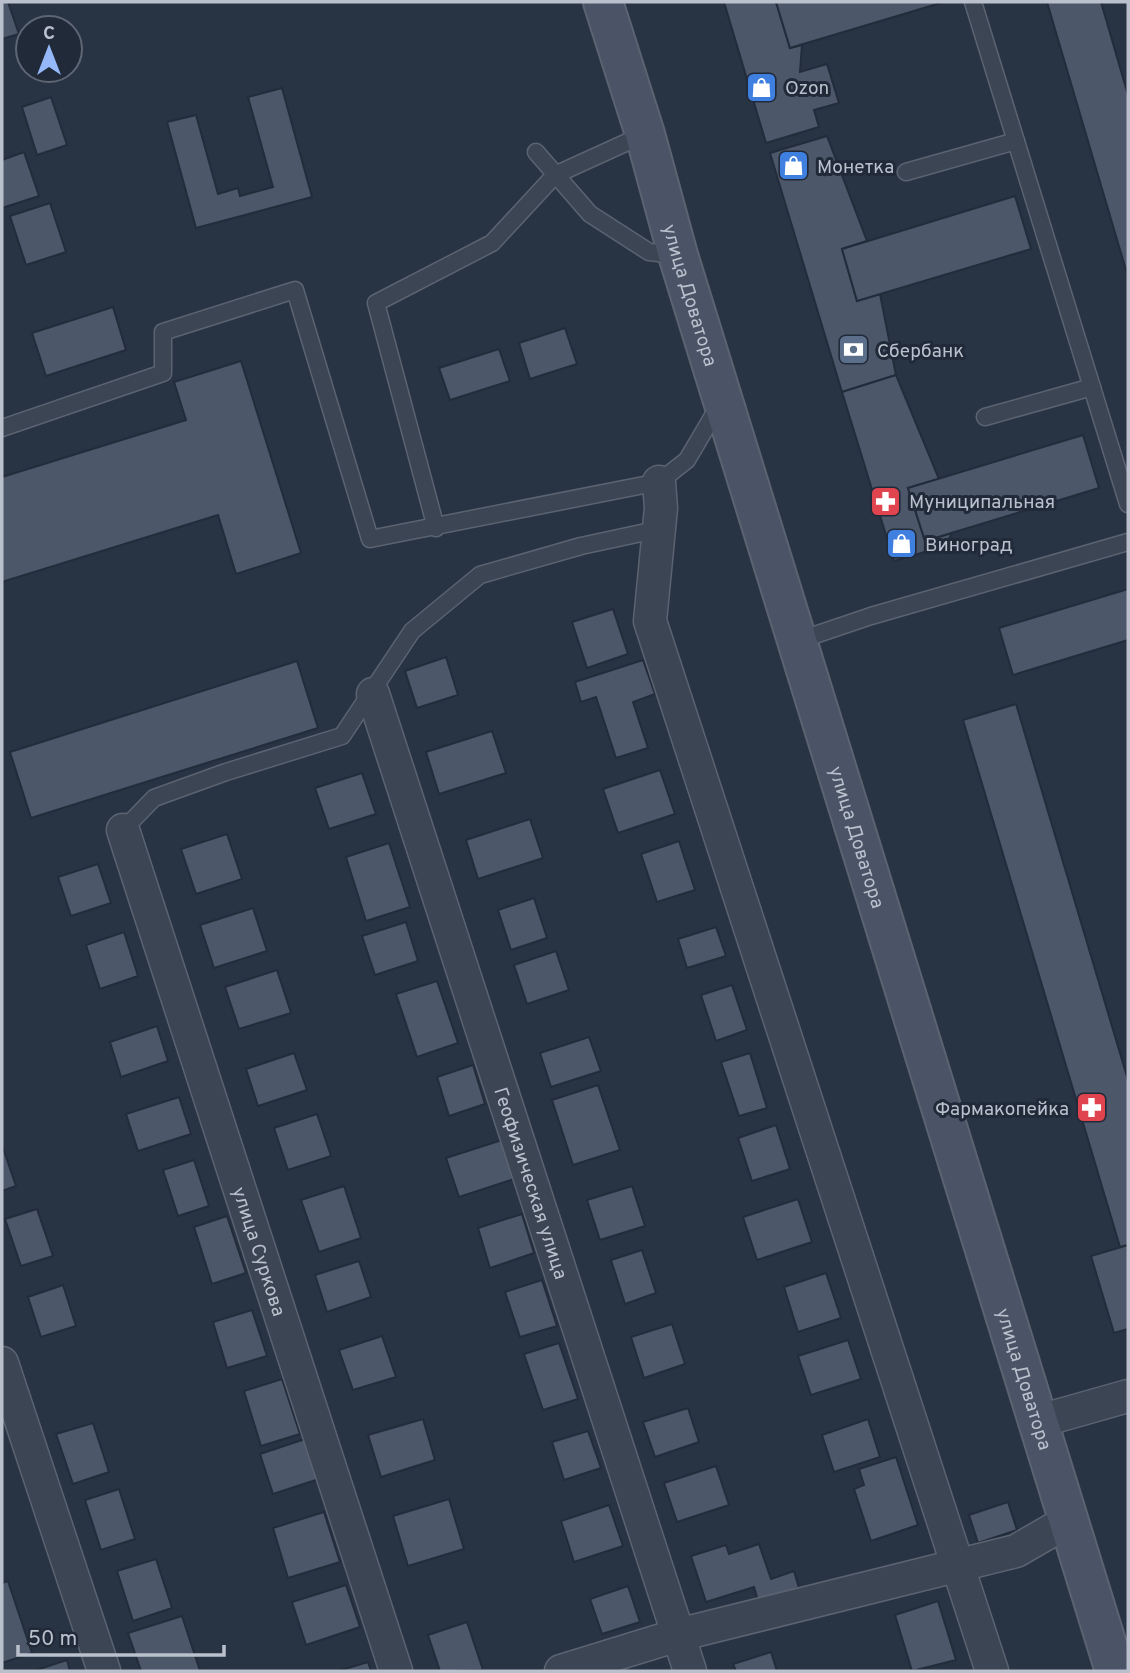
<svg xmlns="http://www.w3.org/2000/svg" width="1130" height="1673" viewBox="0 0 1130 1673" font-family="Overpass,sans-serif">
<rect width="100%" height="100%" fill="#283344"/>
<g fill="#4c576a" stroke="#232c3b" stroke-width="2">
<polygon points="2,2 8,2 19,34 2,39"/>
<polygon points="724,2 776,2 790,48 802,45 800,72 827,64 839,103 814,110 819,127 766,143"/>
<polygon points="776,2 944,2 790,48"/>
<polygon points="1047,2 1101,2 1128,95 1128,277"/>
<polygon points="282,88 312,197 196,228 167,122 196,115 218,194 238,188 240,196 273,187 248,97"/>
<polygon points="51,97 67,145 37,155 22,107"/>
<polygon points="827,136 867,241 842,249 857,301 880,294 896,375 842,392 770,153"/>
<polygon points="24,152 39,196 2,208 2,160"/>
<polygon points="1015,196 1031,249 857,301 842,249"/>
<polygon points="50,203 66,252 26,265 10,216"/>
<polygon points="113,307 126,350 46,376 32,333"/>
<polygon points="565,328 577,364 530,379 519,343"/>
<polygon points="499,349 510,381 450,400 439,368"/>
<polygon points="241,361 301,553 236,574 218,515 2,582 2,477 186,420 174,382"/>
<polygon points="896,375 939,479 908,488 925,541 952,533 945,546 894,561 842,392"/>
<polygon points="1083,435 1099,488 925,541 908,488"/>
<polygon points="1128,589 1128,640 1013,675 999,628"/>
<polygon points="613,609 628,654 587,668 572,622"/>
<polygon points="446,657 458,695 417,708 405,671"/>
<polygon points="643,660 655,694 633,702 648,748 616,758 596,697 581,702 575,682"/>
<polygon points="297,661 318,728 31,818 10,752"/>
<polygon points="1016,704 1128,1080 1128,1245 1120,1247 963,720"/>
<polygon points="492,731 506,773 439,794 426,752"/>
<polygon points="660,770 675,814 618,833 603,789"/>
<polygon points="362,773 376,814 329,829 315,788"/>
<polygon points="530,819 543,858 478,879 466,840"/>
<polygon points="227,834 242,879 196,894 181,849"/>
<polygon points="679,841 695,890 657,902 641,854"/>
<polygon points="389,843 410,907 366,921 346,857"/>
<polygon points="98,864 111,903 71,916 58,877"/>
<polygon points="534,898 547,938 511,950 498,910"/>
<polygon points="253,908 267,951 214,968 200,925"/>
<polygon points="406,922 418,961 375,975 362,936"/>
<polygon points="716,927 726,956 687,968 678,939"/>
<polygon points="124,932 138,976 100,989 86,945"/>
<polygon points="556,951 569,990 527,1004 514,965"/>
<polygon points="277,970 291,1013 239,1029 225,987"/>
<polygon points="437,981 458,1043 417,1057 396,994"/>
<polygon points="732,985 747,1030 716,1041 701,995"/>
<polygon points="157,1026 168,1061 121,1077 110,1042"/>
<polygon points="589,1037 601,1071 551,1087 540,1053"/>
<polygon points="294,1053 307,1090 258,1106 246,1069"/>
<polygon points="750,1053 767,1108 739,1116 721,1062"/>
<polygon points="473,1065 485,1104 449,1116 437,1077"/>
<polygon points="598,1085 620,1150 573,1165 552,1100"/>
<polygon points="179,1097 191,1134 138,1151 126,1114"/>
<polygon points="317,1114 331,1156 288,1170 274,1128"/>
<polygon points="776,1125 790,1169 752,1181 738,1138"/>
<polygon points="502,1140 514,1179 459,1197 446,1158"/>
<polygon points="2,1145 16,1186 2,1191"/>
<polygon points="194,1160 209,1206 178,1216 163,1170"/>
<polygon points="344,1186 361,1238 319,1252 301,1200"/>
<polygon points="632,1186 645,1226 600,1240 587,1200"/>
<polygon points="798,1199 812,1242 757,1260 743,1217"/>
<polygon points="37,1209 53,1256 21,1266 5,1219"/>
<polygon points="522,1214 534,1253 490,1268 478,1228"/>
<polygon points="227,1216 246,1273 212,1284 194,1227"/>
<polygon points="1128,1245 1128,1329 1114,1333 1091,1256"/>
<polygon points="642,1250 656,1293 625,1304 611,1260"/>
<polygon points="359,1261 371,1297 327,1312 315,1275"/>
<polygon points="826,1273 841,1318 798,1332 784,1287"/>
<polygon points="542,1280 557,1326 520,1337 505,1292"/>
<polygon points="63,1285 76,1326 41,1337 28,1297"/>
<polygon points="252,1310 267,1356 227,1368 213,1322"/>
<polygon points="672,1324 685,1364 644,1378 631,1337"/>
<polygon points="382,1336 396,1377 353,1390 339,1350"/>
<polygon points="848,1340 861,1379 811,1395 798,1356"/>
<polygon points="559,1343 578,1399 543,1410 524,1354"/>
<polygon points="282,1379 300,1434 261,1446 244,1391"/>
<polygon points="688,1408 699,1442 655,1457 643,1422"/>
<polygon points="423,1419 435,1460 381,1477 368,1435"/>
<polygon points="868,1419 880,1457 834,1472 822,1435"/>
<polygon points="93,1423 109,1472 73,1484 56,1434"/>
<polygon points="588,1431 601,1468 564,1480 552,1442"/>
<polygon points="305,1439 319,1479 273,1494 260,1454"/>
<polygon points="896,1457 918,1525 871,1541 854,1489 864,1485 859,1469"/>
<polygon points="716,1466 729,1505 677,1522 664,1483"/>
<polygon points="119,1489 135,1539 101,1550 85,1500"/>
<polygon points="449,1499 464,1549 408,1566 393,1516"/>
<polygon points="1008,1502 1017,1530 978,1543 969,1515"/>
<polygon points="609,1505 623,1546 574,1562 561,1521"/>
<polygon points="324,1512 340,1562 288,1578 273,1528"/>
<polygon points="759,1544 771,1579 794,1571 799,1588 758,1601 754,1587 706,1602 691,1556 726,1545 729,1554"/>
<polygon points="156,1559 172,1608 133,1621 117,1571"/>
<polygon points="8,1581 32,1653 2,1663 2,1583"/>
<polygon points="346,1585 360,1627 306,1645 292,1602"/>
<polygon points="628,1586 640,1622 602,1634 590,1599"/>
<polygon points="938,1601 956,1660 912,1671 895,1615"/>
<polygon points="182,1616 200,1671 141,1671 128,1633"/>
<polygon points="467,1622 483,1670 440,1671 428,1635"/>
<polygon points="771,1652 777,1671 736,1671 733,1664"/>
<polygon points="67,1660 70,1671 33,1671"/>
<polygon points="368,1662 371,1671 338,1671"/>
</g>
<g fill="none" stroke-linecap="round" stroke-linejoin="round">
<defs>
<g id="service">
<polyline points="973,2 1128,504"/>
<polyline points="536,152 590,214 649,252 678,255"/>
<polyline points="906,172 1016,141"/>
<polyline points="985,417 1092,387"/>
<polyline points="2,428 163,373 163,332 295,290 370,539 659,482 687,460 720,404"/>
<polyline points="436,528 376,303 492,243 555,175 645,134"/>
<polyline points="797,641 871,616 1128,542"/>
<polyline points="123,830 154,798 226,772 342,736 412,631 480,575 581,546 660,529"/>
</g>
<g id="minor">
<polyline points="659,482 661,508 650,621 992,1671"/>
<path id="s1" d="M 373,694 L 690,1671"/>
<path id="s2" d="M 123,830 L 396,1671"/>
<polyline points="2,1363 104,1671"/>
<polyline points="1036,1422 1128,1396"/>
<polyline points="561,1671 678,1635 1016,1551 1068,1521"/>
</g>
<g id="secondary">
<path id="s3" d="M 603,2 L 645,134 L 678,255 L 1115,1671"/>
</g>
</defs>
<use href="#service" stroke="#5b6371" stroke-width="19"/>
<use href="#minor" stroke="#5b6371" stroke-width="35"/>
<use href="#secondary" stroke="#5b6371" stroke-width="42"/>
<use href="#service" stroke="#3c4553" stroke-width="16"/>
<use href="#minor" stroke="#3c4553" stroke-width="32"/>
<use href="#secondary" stroke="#4a5466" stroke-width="38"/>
</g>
<defs>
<symbol id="shop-square" viewBox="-11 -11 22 22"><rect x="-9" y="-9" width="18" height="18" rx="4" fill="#3f7fe0" stroke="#212a39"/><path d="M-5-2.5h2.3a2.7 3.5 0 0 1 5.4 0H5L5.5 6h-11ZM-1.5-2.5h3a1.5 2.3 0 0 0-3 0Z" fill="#fff"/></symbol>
<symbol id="bank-square" viewBox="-11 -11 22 22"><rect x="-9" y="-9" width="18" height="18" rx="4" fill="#5c6f8a" stroke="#212a39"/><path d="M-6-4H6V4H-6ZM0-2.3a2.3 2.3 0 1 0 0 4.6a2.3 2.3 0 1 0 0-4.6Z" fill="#fff"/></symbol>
<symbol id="pharmacy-square" viewBox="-11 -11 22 22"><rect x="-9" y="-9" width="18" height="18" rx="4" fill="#e0444e" stroke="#212a39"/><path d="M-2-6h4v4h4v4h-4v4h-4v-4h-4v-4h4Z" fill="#fff"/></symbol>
</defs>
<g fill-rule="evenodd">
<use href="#shop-square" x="744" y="70" width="35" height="35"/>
<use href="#shop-square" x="776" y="148" width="35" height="35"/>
<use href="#bank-square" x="836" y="332" width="35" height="35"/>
<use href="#pharmacy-square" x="868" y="484" width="35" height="35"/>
<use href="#shop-square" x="884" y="526" width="35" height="35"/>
<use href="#pharmacy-square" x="1074" y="1090" width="35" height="35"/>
</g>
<g text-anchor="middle" stroke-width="6" stroke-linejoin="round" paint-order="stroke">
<g font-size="19" fill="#bac1cd" stroke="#212a39" text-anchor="start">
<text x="785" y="94">Ozon</text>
<text x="817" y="173">Монетка</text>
<text x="877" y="357">Сбербанк</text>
<text x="909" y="508">Муниципальная</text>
<text x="925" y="551">Виноград</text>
<text x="1069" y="1115" text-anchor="end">Фармакопейка</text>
</g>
<g font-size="19" fill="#bac1cd" stroke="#212a39">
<text dy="7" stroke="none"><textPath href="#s3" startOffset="306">улица Доватора</textPath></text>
<text dy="7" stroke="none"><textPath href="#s3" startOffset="873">улица Доватора</textPath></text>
<text dy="7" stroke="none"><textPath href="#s1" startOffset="514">Геофизическая улица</textPath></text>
<text dy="7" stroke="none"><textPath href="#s2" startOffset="443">улица Суркова</textPath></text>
<text dy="7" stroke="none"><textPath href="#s3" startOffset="1440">улица Доватора</textPath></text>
</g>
</g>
<rect width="1130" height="1673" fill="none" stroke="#bac1cd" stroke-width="7"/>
<g transform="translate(49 49)"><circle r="33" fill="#212a39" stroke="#5e6674" stroke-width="2"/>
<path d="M0-5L12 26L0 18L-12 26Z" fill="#94b8f8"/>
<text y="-10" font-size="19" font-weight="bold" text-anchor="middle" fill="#bac1cd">С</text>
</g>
<path d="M18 1645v10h206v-10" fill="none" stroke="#bac1cd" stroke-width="3.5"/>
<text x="28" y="1645" font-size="21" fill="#bac1cd" stroke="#212a39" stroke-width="5" paint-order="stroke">50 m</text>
</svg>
